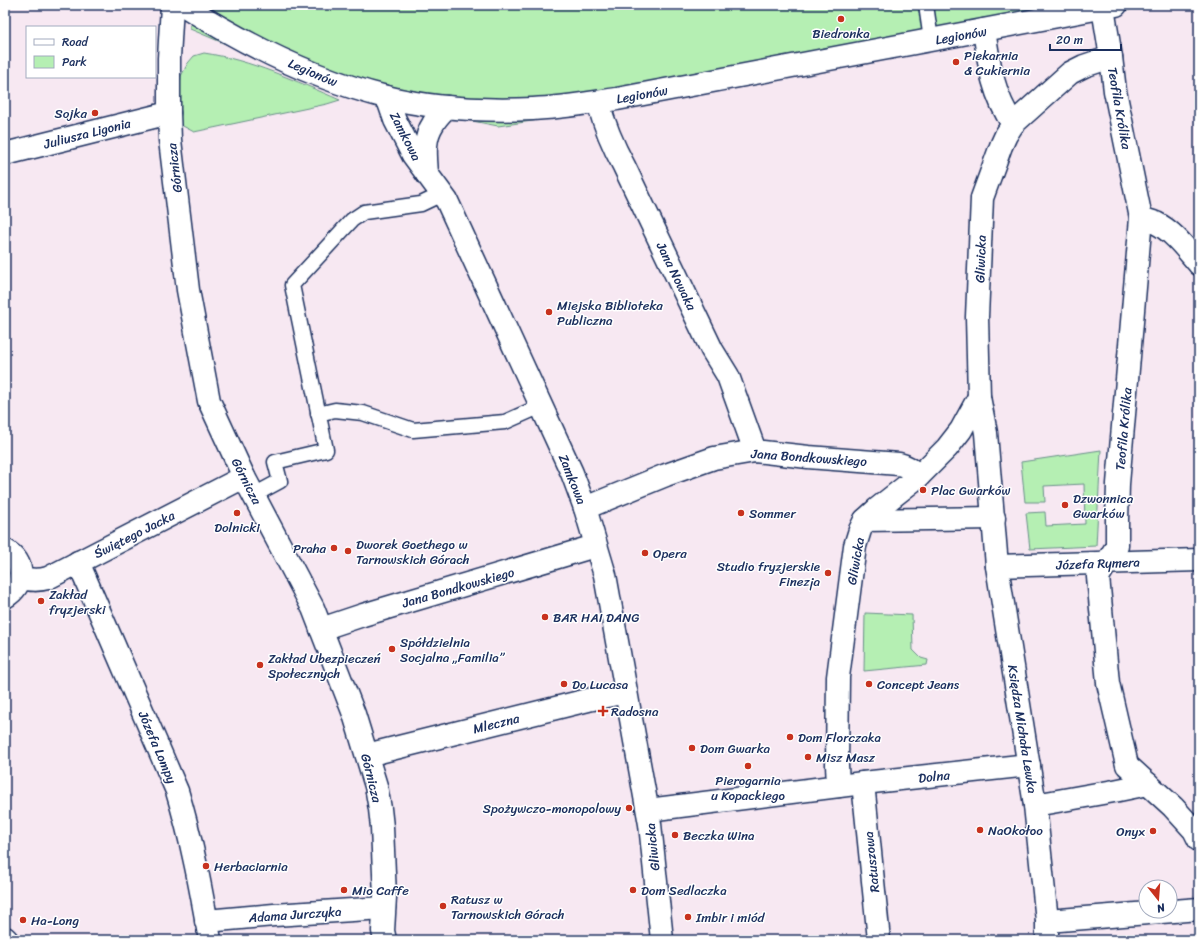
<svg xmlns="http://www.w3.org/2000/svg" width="1204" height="945" viewBox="0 0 1204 945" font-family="Sriracha,sans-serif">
<rect width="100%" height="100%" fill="#f7e8f2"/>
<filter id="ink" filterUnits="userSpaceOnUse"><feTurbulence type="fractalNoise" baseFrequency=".025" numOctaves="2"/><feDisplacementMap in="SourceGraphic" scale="8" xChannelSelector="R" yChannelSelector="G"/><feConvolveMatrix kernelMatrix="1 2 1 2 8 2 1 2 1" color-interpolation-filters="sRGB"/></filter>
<g filter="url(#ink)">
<g fill="#b5efb3" stroke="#688f88">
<polygon points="191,5 1146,5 1103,18 642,105 498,126 354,98 190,29"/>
<path d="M 204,53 C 251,60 296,81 340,100 L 327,104 L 194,132 L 181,125 L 179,98 L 181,76 L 188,63 L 194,56 Z"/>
<polygon points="1101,450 1096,546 1030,549 1026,513 1045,512 1046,526 1085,524 1084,484 1044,486 1045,502 1025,502 1021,462"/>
<polygon points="865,613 912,615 913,650 921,658 928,660 927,665 864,671"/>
</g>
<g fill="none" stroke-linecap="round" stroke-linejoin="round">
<defs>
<g id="service">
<polyline points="926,5 931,40"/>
<polyline points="318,414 335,410 363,413 413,430 505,422 541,406"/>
<polyline points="254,495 280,481 275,462 326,450 292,285 352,220 364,212 421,204 442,194"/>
</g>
<g id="minor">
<polyline points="172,5 169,58 169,113 170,140 188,290 209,401 244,477 313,608 354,714 376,786 380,809 382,827 385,897 383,931 385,940"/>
<polyline points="1103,8 1111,57 1115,91 1141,218 1118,484 1117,520 1117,546 1098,577 1108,683 1127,765 1173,807 1194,830 1199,840"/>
<path d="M 984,30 C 989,64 993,95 1013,124"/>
<polyline points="387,97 395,120 413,155 447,201 572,473 585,508 605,575 650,824 662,940"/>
<path d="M 598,102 C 604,124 613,146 624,166 L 712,350 L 728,376 L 755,451"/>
<polyline points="5,154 169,113"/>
<path d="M 427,174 C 426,157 423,139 433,124 C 436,118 442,112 447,107"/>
<path d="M 1141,218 C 1146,220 1151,221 1156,223 C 1174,232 1186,249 1199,264"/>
<path d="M 585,508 L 666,475 L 714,458 L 755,451 L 808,457 L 899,464 C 908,466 913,470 919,476"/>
<polyline points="865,520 994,518"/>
<path d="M 5,550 C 26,562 25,585 5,597"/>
<path d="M 78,562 L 177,791 C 192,840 201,890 210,940"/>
<polyline points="997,566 1199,560"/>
<path d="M 20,578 C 30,580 38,581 48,578 L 244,477"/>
<polyline points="321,629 363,615 595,546"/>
<polyline points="367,755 588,700 626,692"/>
<polyline points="863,783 879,940"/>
<polyline points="838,786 837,765 838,677 855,546 860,530 865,520 877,509 919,476 947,448 961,430 979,397"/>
<polyline points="1035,805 1114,791 1148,784"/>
<polyline points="648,810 863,783 1029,765"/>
<polyline points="206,921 274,915 384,908"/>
<polyline points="1047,921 1199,909"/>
<polyline points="5,938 7,940"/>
<polyline points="1047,940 1047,921 1035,805 997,566 986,433 979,397 977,317 982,198 1001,146 1006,135 1013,124 1070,73 1084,66 1111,57"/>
</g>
<path id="tertiary" d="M 183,5 C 246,45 314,79 386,97 C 434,109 484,111 533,109 C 561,108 589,103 617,99 L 1116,5"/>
</defs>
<use href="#service" stroke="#1b2f5e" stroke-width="17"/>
<use href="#minor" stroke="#1b2f5e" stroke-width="25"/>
<use href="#tertiary" stroke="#1b2f5e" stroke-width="25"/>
<use href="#service" stroke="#fff" stroke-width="14"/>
<use href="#minor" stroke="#fff" stroke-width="22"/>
<use href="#tertiary" stroke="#fff" stroke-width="22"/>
</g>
</g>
<g fill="#c8321e" stroke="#fff" stroke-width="1.5">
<circle cx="841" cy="19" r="4"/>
<circle cx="956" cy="62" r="4"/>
<circle cx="95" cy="113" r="4"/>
<circle cx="549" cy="312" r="4"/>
<circle cx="923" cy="490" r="4"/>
<circle cx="1065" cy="505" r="4"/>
<circle cx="237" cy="513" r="4"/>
<circle cx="741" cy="513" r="4"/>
<circle cx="334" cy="548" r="4"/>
<circle cx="348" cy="551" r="4"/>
<circle cx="645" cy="553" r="4"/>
<circle cx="828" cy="573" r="4"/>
<circle cx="41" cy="601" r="4"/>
<circle cx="545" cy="617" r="4"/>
<circle cx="392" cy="649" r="4"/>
<circle cx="260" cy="665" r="4"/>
<circle cx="564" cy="684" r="4"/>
<circle cx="869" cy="684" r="4"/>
<path d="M601 705h4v4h4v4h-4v4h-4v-4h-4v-4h4z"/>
<circle cx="790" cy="737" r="4"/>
<circle cx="692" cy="748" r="4"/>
<circle cx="808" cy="757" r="4"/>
<circle cx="748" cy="766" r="4"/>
<circle cx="629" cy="808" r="4"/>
<circle cx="980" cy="830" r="4"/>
<circle cx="1153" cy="831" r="4"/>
<circle cx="675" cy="835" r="4"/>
<circle cx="206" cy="866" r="4"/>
<circle cx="344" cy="890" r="4"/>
<circle cx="633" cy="890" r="4"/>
<circle cx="443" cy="906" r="4"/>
<circle cx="688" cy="917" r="4"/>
<circle cx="23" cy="920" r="4"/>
</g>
<g text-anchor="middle" stroke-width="3" stroke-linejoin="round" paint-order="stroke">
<g font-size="13" fill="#1b2f5e" stroke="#fff" text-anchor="start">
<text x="841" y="38" text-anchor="middle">Biedronka</text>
<text x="964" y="60">Piekarnia<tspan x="964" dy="15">&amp; Cukiernia</tspan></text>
<text x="87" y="118" text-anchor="end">Sojka</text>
<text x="557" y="310">Miejska Biblioteka<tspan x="557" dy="15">Publiczna</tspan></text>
<text x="931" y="495">Plac Gwarków</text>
<text x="1073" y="503">Dzwonnica<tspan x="1073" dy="15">Gwarków</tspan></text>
<text x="749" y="518">Sommer</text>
<text x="237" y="532" text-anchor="middle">Dolnicki</text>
<text x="356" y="549">Dworek Goethego w<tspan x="356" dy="15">Tarnowskich Górach</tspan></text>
<text x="326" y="553" text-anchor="end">Praha</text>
<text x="653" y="558">Opera</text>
<text x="820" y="571" text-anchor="end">Studio fryzjerskie<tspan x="820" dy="15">Finezja</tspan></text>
<text x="49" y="599">Zakład<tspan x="49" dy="15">fryzjerski</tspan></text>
<text x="553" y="622">BAR HAI DANG</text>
<text x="400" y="647">Spółdzielnia<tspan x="400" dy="15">Socjalna „Familia”</tspan></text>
<text x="268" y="663">Zakład Ubezpieczeń<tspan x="268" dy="15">Społecznych</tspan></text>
<text x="572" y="689">Do Lucasa</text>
<text x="877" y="689">Concept Jeans</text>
<text x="611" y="716">Radosna</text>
<text x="798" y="742">Dom Florczaka</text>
<text x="700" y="753">Dom Gwarka</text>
<text x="816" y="762">Misz Masz</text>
<text x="748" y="785" text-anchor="middle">Pierogarnia<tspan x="748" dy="15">u Kopackiego</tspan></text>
<text x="621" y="813" text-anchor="end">Spożywczo-monopolowy</text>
<text x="988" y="835">NaOkołoo</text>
<text x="1145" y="836" text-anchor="end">Onyx</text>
<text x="683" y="840">Beczka Wina</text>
<text x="214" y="871">Herbaciarnia</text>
<text x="352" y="895">Mio Caffe</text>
<text x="641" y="895">Dom Sedlaczka</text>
<text x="451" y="904">Ratusz w<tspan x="451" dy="15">Tarnowskich Górach</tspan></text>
<text x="696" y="922">Imbir i miód</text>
<text x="31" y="925">Ha-Long</text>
</g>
<g font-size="13" fill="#1b2f5e" stroke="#fff">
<text transform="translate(961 35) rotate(-10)" y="5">Legionów</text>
<text transform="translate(313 72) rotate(23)" y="5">Legionów</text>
<text transform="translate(642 94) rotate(-10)" y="5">Legionów</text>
<text transform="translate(1120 108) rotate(80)" y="5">Teofila Królika</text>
<text transform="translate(87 133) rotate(-14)" y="5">Juliusza Ligonia</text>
<text transform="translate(406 136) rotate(63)" y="5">Zamkowa</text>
<text transform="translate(174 168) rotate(-97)" y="5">Górnicza</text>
<text transform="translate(980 259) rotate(-88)" y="5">Gliwicka</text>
<text transform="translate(677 276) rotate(64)" y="5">Jana Nowaka</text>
<text transform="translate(1123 429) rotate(-85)" y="5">Teofila Królika</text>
<text transform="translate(809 457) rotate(4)" y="5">Jana Bondkowskiego</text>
<text transform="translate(573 479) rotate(68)" y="5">Zamkowa</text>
<text transform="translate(247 481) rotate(63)" y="5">Górnicza</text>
<text transform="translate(134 534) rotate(-27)" y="5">Świętego Jacka</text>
<text transform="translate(855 561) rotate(-80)" y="5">Gliwicka</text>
<text transform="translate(1098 563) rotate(-2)" y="5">Józefa Rymera</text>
<text transform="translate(458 587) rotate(-16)" y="5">Jana Bondkowskiego</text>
<text transform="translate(496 723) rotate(-14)" y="5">Mleczna</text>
<text transform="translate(1023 729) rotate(81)" y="5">Księdza Michała Lewka</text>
<text transform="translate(158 747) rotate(67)" y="5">Józefa Lompy</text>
<text transform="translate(934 776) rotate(-6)" y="5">Dolna</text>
<text transform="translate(372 778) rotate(76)" y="5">Górnicza</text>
<text transform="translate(652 847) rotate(-96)" y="5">Gliwicka</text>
<text transform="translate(871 862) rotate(-96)" y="5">Ratuszowa</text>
<text transform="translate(295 914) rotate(-4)" y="5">Adama Jurczyka</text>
</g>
</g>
<rect width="1204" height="945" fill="none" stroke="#fff" stroke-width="20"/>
<rect x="10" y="10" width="1184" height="925" fill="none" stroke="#1b2f5e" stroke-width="1.5" filter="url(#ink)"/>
<rect x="26" y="26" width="130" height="52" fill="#ffffff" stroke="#a4acbf"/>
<rect x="34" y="39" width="20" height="6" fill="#ffffff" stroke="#a4acbf"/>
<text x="62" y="46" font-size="12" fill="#1b2f5e">Road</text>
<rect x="34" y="56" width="20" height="12" fill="#b5efb3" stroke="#a4acbf"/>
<text x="62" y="66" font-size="12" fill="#1b2f5e">Park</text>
<g transform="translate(1158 899) rotate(163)"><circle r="19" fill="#ffffff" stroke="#a4acbf"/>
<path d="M0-3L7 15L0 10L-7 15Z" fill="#c8321e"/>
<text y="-6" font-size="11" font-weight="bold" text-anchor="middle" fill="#1b2f5e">N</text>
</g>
<path d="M1050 44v6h71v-6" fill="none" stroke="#1b2f5e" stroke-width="2"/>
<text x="1056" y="44" font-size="12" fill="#1b2f5e" stroke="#ffffff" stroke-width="3" paint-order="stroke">20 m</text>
</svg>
